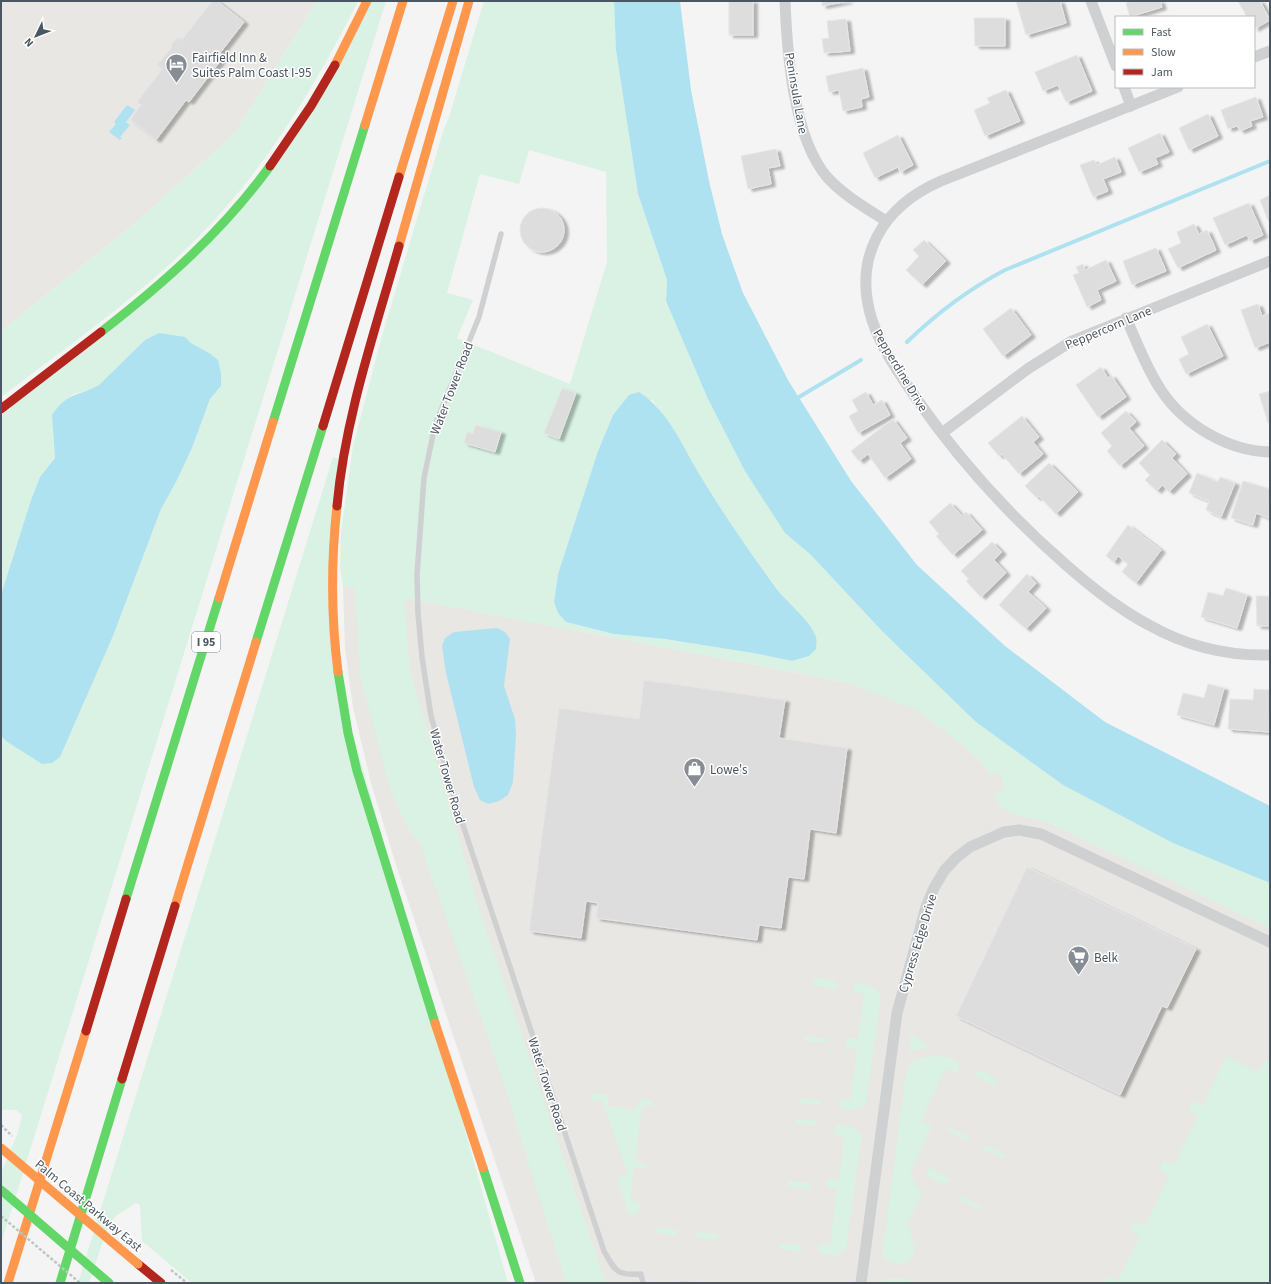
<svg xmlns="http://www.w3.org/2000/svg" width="1271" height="1284" viewBox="0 0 1271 1284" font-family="'Source Sans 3',sans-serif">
<defs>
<filter id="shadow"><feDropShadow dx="4.5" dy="2.5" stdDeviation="1" flood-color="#0004"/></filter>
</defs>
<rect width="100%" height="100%" fill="#f4f4f4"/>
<g fill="#e8e7e3">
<polygon points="1,1 317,1 235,133 133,225 1,331"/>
<polygon points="343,586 850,683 891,640 976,722 1063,785 1173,843 1270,883 1270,1283 536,1283 397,868 371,783 353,707 345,649"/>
</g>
<g fill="#d9f2e3" fill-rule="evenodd">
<path d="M 317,1 L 358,1 C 313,91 260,178 187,248 C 130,303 64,349 1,397 L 1,331 L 133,225 L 235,133 Z"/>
<polygon points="372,1 386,1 1,1244 1,1173 18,1132 22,1115 16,1110 1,1110 1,736 6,741 60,757 113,636 161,509 176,482 192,448 210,399 221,386 209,353 191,343 185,337 145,340 99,385 89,390 73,394 52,415 55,458 40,477 31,500 1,595 1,416 230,222"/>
<path d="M 484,1 L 614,1 L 616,50 L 638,194 L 667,280 L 666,301 L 785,533 L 811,555 L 883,632 L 976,722 L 1063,785 L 1173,843 L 1270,883 L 1270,928 L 1042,820 C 1022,817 1003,816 994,795 L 1005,791 L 1000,772 L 990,776 L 983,764 L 963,745 L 918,711 L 850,683 L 404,598 L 410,671 L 480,912 L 606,1283 L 566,1283 L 505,1087 L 437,891 L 430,876 L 422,847 L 406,825 L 388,783 L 360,673 L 355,589 L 343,586 L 340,568 L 341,532 L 353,446 L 382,336 L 443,132 L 449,117 ZM 529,150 L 606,172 L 607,262 L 570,384 L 457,338 L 473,300 L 447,293 L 480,174 L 519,184 ZM 652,400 L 664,416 L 701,478 L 741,539 L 781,594 L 810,627 L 816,638 L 816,649 L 809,656 L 792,661 L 759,654 L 665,639 L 614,634 L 566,622 L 558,613 L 554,602 L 558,574 L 598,451 L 613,415 Z"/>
<polygon points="333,457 338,459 332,659 508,1283 192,1283 142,1241 140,1205 136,1203 116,1216 108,1226 89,1283 78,1283"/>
<polygon points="819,978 833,980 838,986 836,989 813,985 812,983 815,979"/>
<path d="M 856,984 C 866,983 875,986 881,995 L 866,1104 C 858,1109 851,1112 841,1109 L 838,1102 L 840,1100 L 850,1100 L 857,1050 L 845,1048 L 847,1038 L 858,1039 L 864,994 L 853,992 L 853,986 Z"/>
<polygon points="911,1034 927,1045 927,1047 909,1052"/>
<polygon points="804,1036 827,1039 828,1043 805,1041"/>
<path d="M 933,1056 C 943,1057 956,1056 960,1067 L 956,1073 L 946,1068 L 921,1121 L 932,1126 L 911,1170 L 911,1177 L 922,1193 L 908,1223 C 910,1239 920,1249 908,1263 C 898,1264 890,1263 882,1257 L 905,1080 C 909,1060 914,1058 933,1056 Z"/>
<polygon points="1226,1056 1258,1072 1266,1059 1270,1066 1270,1283 1104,1283 1108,1276 1118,1280 1140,1237 1130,1231 1135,1221 1145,1226 1169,1176 1159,1170 1164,1161 1174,1165 1198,1116 1188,1110 1192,1101 1203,1106"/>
<path d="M 977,1071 C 983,1071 993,1075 996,1081 L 995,1086 L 975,1076 Z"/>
<polygon points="596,1093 608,1095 608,1106 636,1110 639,1099 651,1100 654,1103 653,1106 642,1106 635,1161 645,1163 646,1165 643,1169 634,1167 630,1200 640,1202 639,1212 637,1215 631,1215 628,1212 617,1179 628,1174 602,1100 593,1102 590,1100 592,1095"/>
<polygon points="799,1098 821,1101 821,1105 801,1103 797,1100"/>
<polygon points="797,1119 816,1121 818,1126 794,1123"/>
<polygon points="838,1124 853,1127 862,1135 846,1249 835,1256 820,1253 818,1247 819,1244 830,1245 837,1189 826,1187 828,1178 839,1180 844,1137 835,1134 833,1131"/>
<polygon points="948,1127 969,1137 968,1141 947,1131"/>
<polygon points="985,1145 1006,1155 1005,1158 984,1150"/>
<polygon points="929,1168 949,1178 950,1180 943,1184 929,1177 927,1171"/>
<polygon points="788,1180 809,1183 811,1188 809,1189 789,1187 786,1186"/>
<polygon points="961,1196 981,1206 980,1209 959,1200 958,1199"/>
<polygon points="655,1227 677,1230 678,1231 674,1236 658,1233 654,1230"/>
<polygon points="695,1232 715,1234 718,1236 718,1238 714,1240 694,1237"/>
<path d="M 780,1243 L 801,1245 L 802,1250 C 796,1253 784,1251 779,1246 Z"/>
<polygon points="894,1278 909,1279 912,1283 879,1283 883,1280"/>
</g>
<g fill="#aee2f0">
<polygon points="614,1 680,1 691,90 709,181 722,234 743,293 788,380 851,481 917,565 1005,646 1105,722 1270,806 1270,883 1173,843 1063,785 976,722 883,632 811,555 785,533 745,471 708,399 666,301 667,280 638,194 616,50"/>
<polygon points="127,105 135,110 126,122 130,125 120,137 122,138 120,140 109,132 116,124 114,122"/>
<path d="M 159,333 L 185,337 L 191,343 L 209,353 L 218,360 L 221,374 L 221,386 L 210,399 L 192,448 L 176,482 L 161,509 L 113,636 L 60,757 L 52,763 L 42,764 L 6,741 L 1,736 L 1,595 L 31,500 L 40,477 L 55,458 L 52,415 C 69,391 77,397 99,385 L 145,340 Z"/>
<path d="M 639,392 C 669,411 683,448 701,477 C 724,515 750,552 776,588 C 787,603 810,620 816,637 C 817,641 816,645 816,649 L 809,656 L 792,661 L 759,654 L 665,639 L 614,634 L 566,622 L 558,613 L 554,602 L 558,574 L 598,451 L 613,415 L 629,395 Z"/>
<polygon points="497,628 505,632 510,639 504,686 515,719 516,735 513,782 508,795 499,801 488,804 480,800 474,787 446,673 442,646 445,638 454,632"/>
</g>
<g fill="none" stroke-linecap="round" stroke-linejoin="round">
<g stroke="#aee2f0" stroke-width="4">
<path d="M 907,342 C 937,313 969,289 1005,270 L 1270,161"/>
<polyline points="799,397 861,360"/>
</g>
</g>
<g fill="#ddddde" stroke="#e5e6e7" filter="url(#shadow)">
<polygon points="212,1 217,1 244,22 220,53 224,56 189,102 186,100 156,140 130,120 141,105 137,102 162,69 157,65 172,47 171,45 177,37 181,41"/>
<rect x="729" y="1" width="24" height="34"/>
<polygon points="822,1 848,1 822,6"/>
<polygon points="1016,1 1036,1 1036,2 1060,1 1066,23 1026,35"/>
<polygon points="1131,1 1160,1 1162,7 1130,17 1126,3"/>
<polygon points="1238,1 1260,1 1270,20 1254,29 1254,17 1247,17"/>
<polygon points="974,18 1005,18 1005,46 975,46"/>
<polygon points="846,19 850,51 824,53 822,39 829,38 827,21"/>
<polygon points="1077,55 1092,91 1066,102 1058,85 1043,91 1035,72"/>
<polygon points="863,68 869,97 861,99 862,107 843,111 839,90 829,92 826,76"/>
<polygon points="1006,90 1020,121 985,136 974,110 990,103 987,98"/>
<polygon points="1256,97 1263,117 1250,121 1252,126 1240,131 1237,126 1228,129 1221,110"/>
<polygon points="1208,114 1218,136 1189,150 1179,128"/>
<polygon points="1160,133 1169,152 1155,158 1158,164 1139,172 1128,148"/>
<polygon points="898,135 913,165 900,172 898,167 875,178 863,153"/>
<polygon points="776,149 780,166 768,168 771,184 748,189 741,156"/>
<polygon points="1115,157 1121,172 1103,179 1108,191 1093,197 1080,165 1094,160 1097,165"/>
<polygon points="1270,195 1270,225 1260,200"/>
<polygon points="1249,203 1263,235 1250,241 1247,235 1225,245 1213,218"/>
<circle cx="542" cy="230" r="22"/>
<polygon points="1194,224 1199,234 1207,230 1216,250 1178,268 1168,249 1181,243 1177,232"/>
<polygon points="924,240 946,261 922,285 906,270 919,256 913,250"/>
<polygon points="1156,248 1166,271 1132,285 1123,261"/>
<polygon points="1106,260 1116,281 1097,290 1101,300 1087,307 1073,275 1079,273 1076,267 1083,264 1085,270"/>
<polygon points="1258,304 1262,316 1270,313 1270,342 1255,348 1241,310"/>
<polygon points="1011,308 1031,335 1003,356 983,329"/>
<polygon points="1207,324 1223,356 1186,374 1179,359 1189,354 1181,337"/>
<polygon points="1101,367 1108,378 1111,375 1126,397 1098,417 1076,385"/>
<polygon points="562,388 576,393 559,439 544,433"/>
<polygon points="1270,391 1270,422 1268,423 1259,394"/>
<polygon points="866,392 873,405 882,400 890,415 858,433 849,416 858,411 852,400"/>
<polygon points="1126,411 1136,422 1129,428 1144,446 1120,466 1107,451 1112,446 1101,433"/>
<polygon points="1022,416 1039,437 1033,442 1043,454 1019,474 1002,454 999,456 988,443"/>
<polygon points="893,419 907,438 900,443 911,459 885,478 868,454 859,461 851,451"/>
<polygon points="475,425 501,432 495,452 464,443 467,432 473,434"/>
<polygon points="1162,440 1176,454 1172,458 1187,474 1169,492 1162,485 1157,491 1145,480 1150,475 1139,463"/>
<polygon points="1049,463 1078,492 1056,514 1039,496 1037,498 1025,486"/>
<polygon points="1197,473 1218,482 1220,477 1235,483 1221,517 1206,510 1209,501 1189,493"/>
<polygon points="1243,481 1270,489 1269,518 1256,513 1253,525 1231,518"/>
<polygon points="950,503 962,516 966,512 982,530 953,555 936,536 939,534 929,522"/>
<polygon points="1128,525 1161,550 1136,583 1122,572 1128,564 1118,556 1114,562 1106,556"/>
<polygon points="992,542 1002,552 994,560 1006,573 981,597 966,581 969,579 961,571"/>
<polygon points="1027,574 1036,583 1028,592 1046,608 1026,629 999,605"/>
<polygon points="1226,588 1247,595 1237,628 1201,617 1208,592 1223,596"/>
<polygon points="1256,596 1270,596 1270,626 1257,626"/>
<polygon points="644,680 785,700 779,738 847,748 836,833 810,829 804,879 788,877 781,928 759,925 757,940 596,918 598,903 586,901 581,938 529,931 559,708 639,719"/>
<polygon points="1208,684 1224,688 1214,725 1177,715 1183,693 1204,698"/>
<polygon points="1254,689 1270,690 1269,732 1228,729 1230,699 1253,700"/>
<polygon points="1027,867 1196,949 1167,1008 1162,1006 1120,1095 956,1016"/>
<polygon points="681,1280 705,1283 680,1283"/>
</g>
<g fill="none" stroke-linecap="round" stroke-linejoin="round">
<polyline stroke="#bcc7c4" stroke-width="2.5" stroke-dasharray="3 2" stroke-linecap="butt" points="171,1270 187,1283"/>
<path stroke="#ced0d2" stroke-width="5.5" d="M 501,234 L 479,317 L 435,425 L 424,478 L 417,575 L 418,613 L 422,657 L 431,716 L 458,810 L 604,1251 C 615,1271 617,1276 641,1274 L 643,1283"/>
<g stroke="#ced0d2" stroke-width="11">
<path d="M 785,1 C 787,52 793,137 827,177 C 843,195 866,208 886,221"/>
<polyline points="1091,1 1116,66"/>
<polyline points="1254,57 1270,51"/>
<polyline points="1124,87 1131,106"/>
<path d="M 1178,87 L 941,181 C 883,206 852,257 872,320 C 881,348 900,375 916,398 C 959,460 1009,515 1065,564 C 1091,587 1118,609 1149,625 C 1186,646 1228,656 1270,655"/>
<path d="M 1126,318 C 1137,342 1146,368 1161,390 C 1184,425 1228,451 1270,452"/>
<polyline points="942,433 1029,368 1072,341 1270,261"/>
<polyline points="861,1283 897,1013 926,907 934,888 944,871 956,858 970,847 1004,832 1019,830 1041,834 1270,942"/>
</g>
<g stroke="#63d668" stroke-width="9">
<path d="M 101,332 C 164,283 223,231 270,166"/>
<polyline points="273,422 365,125"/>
<polyline points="256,642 323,426"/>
<polyline points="338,672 348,733 357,771 435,1023"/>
<polyline points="126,899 219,598"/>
<polyline points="483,1168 520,1283"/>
<polyline points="60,1283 122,1079"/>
</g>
<g stroke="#ff974d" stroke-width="9">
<polyline points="335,65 367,1"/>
<polyline points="365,125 403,1"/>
<polyline points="399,177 453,1"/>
<polyline points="399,246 469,1"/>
<path d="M 337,506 C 331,561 331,617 338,672"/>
<polyline points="219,598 273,422"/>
<polyline points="175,906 256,642"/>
<polyline points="435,1023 483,1168"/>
<polyline points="8,1283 86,1031"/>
</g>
<g stroke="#b3261e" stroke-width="9">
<polyline points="270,166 311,106 335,65"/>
<polyline points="1,409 101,332"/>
<polyline points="323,426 399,177"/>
<path d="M 337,506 C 345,417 375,331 399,246"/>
<polyline points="86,1031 126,899"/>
<polyline points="122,1079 175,906"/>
<polyline points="138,1264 161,1283"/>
</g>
<g stroke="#bcc7c4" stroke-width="2.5" stroke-dasharray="3 2" stroke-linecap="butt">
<polyline points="1,1125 12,1136"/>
<polyline points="1,1216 80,1283"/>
</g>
<polyline stroke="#63d668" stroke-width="9" points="1,1190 109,1283"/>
<polyline stroke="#ff974d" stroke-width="9" points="1,1148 138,1264"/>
</g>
<defs>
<symbol id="hotel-pin" viewBox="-11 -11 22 30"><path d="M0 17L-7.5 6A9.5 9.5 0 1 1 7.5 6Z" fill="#868d94" stroke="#fff"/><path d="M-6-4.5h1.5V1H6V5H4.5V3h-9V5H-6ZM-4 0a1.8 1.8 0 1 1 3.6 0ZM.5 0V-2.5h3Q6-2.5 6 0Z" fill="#fff"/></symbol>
<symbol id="shop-pin" viewBox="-11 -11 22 30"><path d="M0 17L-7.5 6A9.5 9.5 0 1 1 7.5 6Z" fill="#868d94" stroke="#fff"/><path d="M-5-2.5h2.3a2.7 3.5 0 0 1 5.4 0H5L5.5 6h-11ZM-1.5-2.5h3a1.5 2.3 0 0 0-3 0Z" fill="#fff"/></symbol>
<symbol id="supermarket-pin" viewBox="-11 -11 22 30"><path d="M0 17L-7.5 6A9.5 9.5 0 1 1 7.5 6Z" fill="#868d94" stroke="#fff"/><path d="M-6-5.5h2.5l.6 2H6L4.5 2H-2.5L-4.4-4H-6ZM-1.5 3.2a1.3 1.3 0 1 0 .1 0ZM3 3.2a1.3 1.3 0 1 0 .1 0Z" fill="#fff"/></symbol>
</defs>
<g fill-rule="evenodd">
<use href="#hotel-pin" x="164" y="52" width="25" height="34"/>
<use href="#shop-pin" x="682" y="756" width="25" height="34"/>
<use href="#supermarket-pin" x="1066" y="944" width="25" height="34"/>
</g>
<g text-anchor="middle" stroke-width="3" stroke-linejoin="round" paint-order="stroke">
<rect fill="#fff" stroke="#808990" stroke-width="1" x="192" y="632" width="28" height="20" rx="3"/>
<g font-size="12" font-weight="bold" fill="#4a5661">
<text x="206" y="646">I 95</text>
</g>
<g font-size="13" fill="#4a5661" stroke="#fff" text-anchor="start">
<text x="192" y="62">Fairfield Inn &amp;<tspan x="192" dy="15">Suites Palm Coast I-95</tspan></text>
<text x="710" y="774">Lowe's</text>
<text x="1094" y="962">Belk</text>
</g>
<g font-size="13" fill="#4a5661" stroke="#fff">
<text transform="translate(797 93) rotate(80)" y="5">Peninsula Lane</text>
<text transform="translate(1108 327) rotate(-23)" y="5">Peppercorn Lane</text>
<text transform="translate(901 370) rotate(59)" y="5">Pepperdine Drive</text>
<text transform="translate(451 388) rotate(-69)" y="5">Water Tower Road</text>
<text transform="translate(448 776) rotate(74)" y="5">Water Tower Road</text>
<text transform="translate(917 943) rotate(-73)" y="5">Cypress Edge Drive</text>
<text transform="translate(548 1084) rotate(72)" y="5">Water Tower Road</text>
<text transform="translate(89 1205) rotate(40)" y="5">Palm Coast Parkway East</text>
</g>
</g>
<rect width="1271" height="1284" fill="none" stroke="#4a5661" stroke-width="4"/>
<rect x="1115" y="16" width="140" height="72" fill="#ffffff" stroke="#b7bbc0"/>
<rect x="1123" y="29" width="20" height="6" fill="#63d668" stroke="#b7bbc0"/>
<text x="1151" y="36" font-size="12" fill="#4a5661">Fast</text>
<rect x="1123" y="49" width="20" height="6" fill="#ff974d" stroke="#b7bbc0"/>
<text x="1151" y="56" font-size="12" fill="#4a5661">Slow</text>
<rect x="1123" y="69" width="20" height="6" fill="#b3261e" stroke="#b7bbc0"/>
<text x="1151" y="76" font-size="12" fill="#4a5661">Jam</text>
<g transform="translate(36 36) rotate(227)" stroke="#ffffff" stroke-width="3" paint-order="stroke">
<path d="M0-3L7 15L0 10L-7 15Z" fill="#4a5661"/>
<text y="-6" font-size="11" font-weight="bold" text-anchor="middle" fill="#4a5661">N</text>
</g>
</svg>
